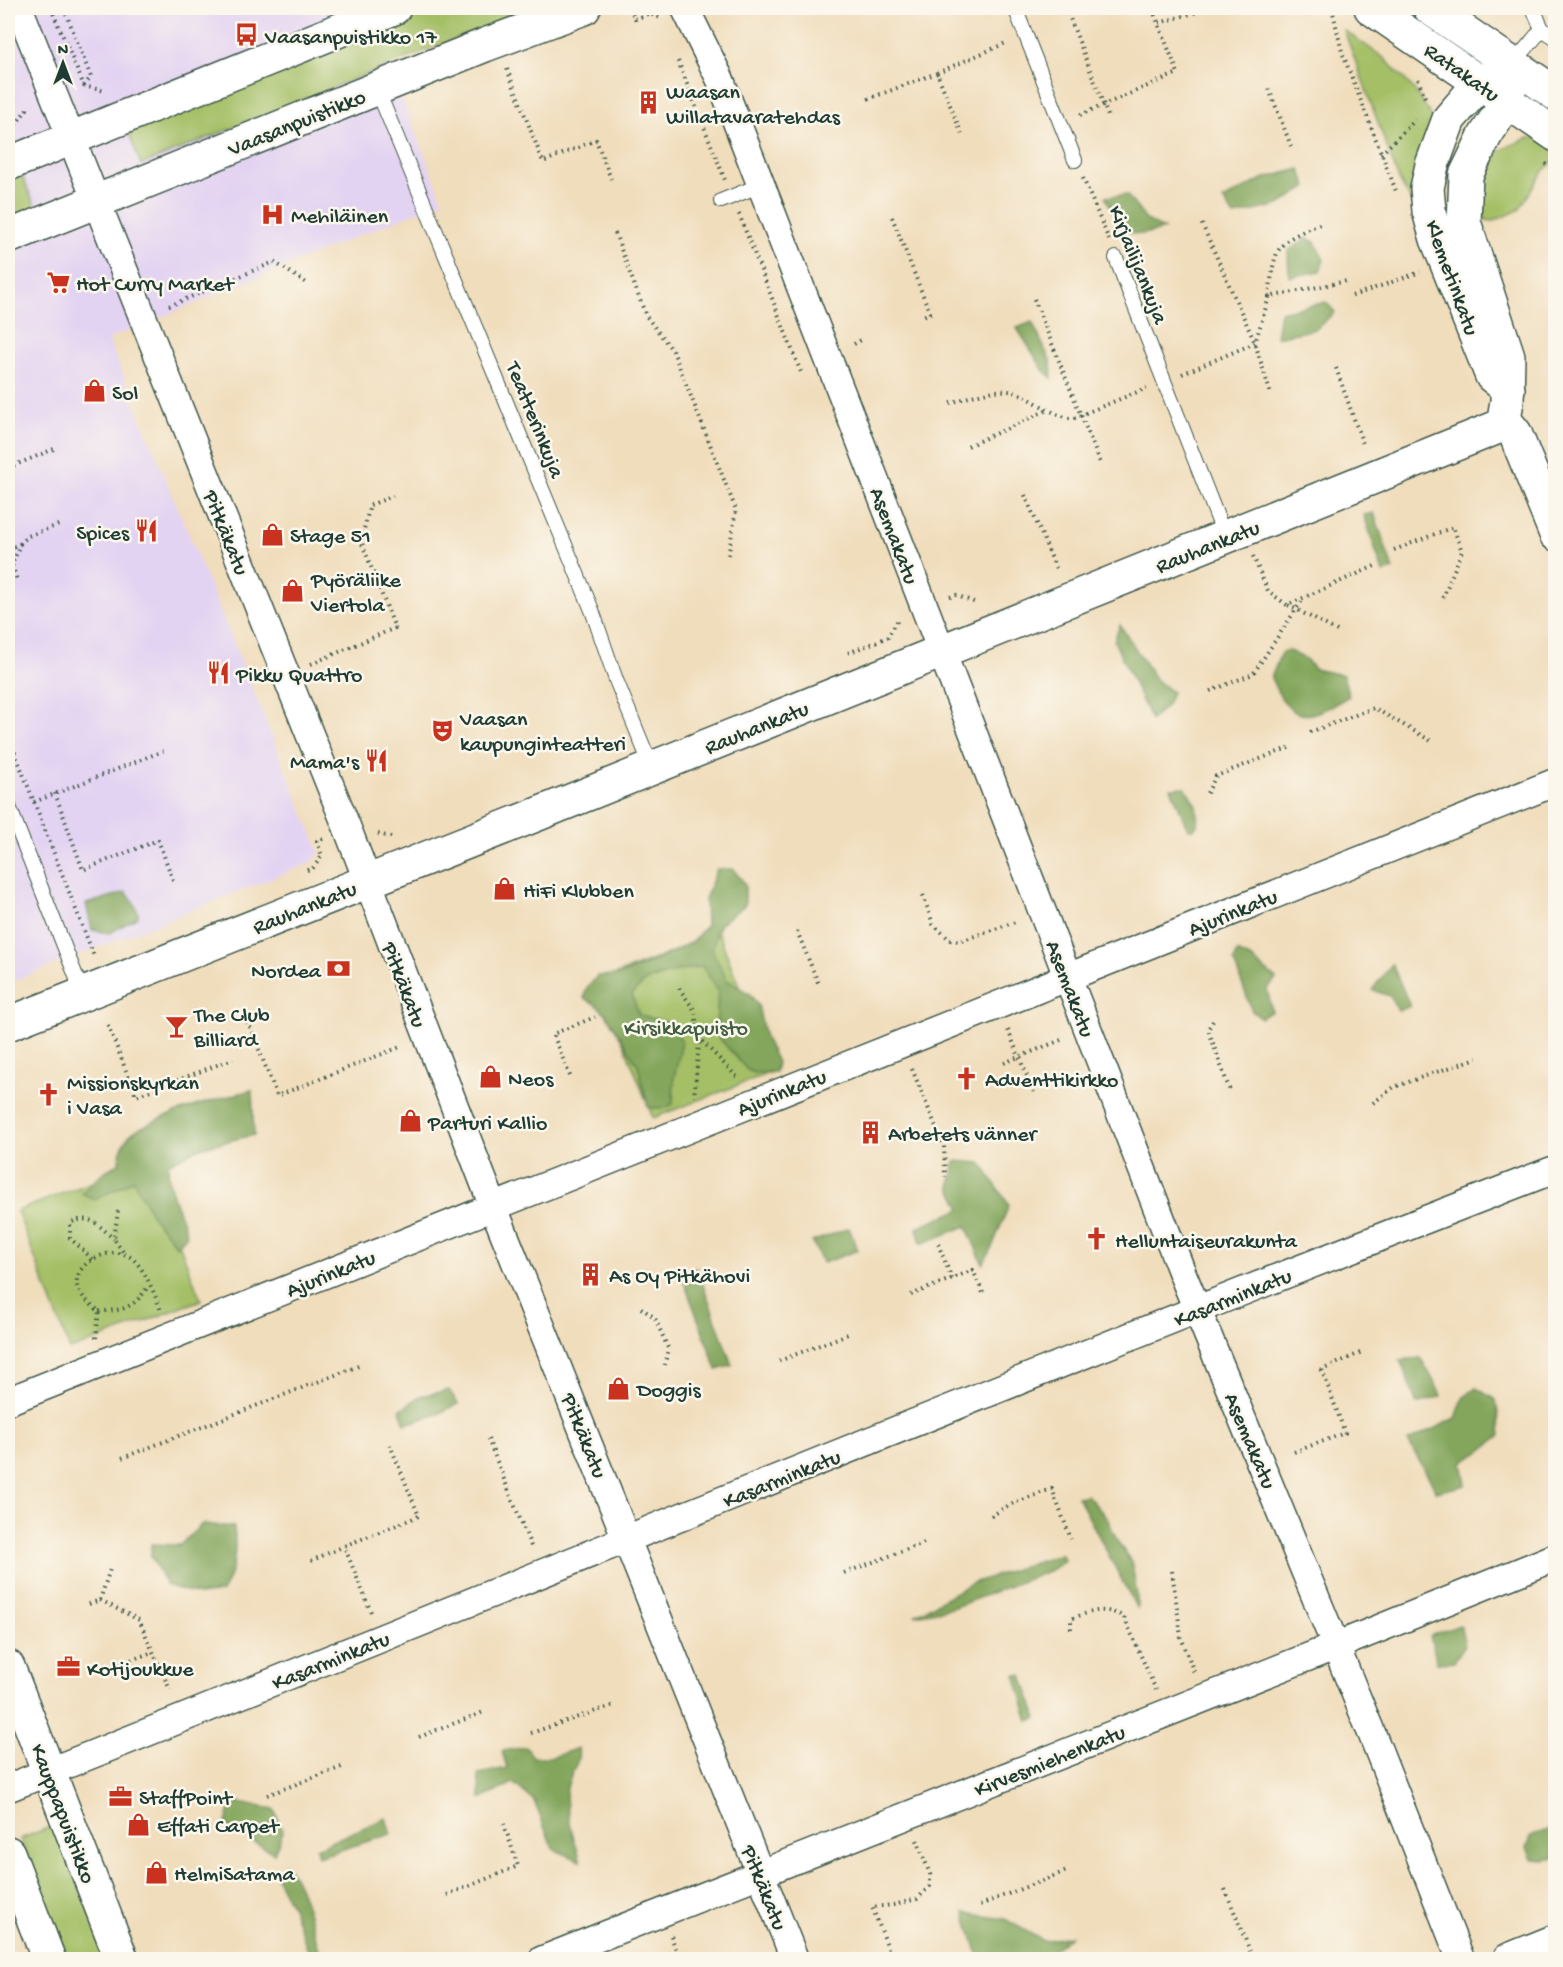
<svg xmlns="http://www.w3.org/2000/svg" width="1563" height="1967" viewBox="0 0 1563 1967" font-family="'Gochi Hand',sans-serif">
<rect width="100%" height="100%" fill="#fbf7ec"/>
<filter id="ink" filterUnits="userSpaceOnUse"><feTurbulence type="fractalNoise" baseFrequency=".0167" numOctaves="2"/><feDisplacementMap in="SourceGraphic" scale="12" xChannelSelector="R" yChannelSelector="G"/><feConvolveMatrix kernelMatrix="1 2 1 2 8 2 1 2 1" color-interpolation-filters="sRGB"/></filter>
<filter id="wash" filterUnits="userSpaceOnUse"><feTurbulence type="fractalNoise" baseFrequency=".008" numOctaves="4" result="noise"/><feDisplacementMap in="SourceGraphic" scale="24" xChannelSelector="R" yChannelSelector="G"/><feGaussianBlur stdDeviation="1.35" result="paint"/><feColorMatrix in="noise" values="0 0 0 0 0 0 0 0 0 0 0 0 0 0 0 0 0 1.4 0 .05"/><feComposite in="paint" operator="in"/></filter>
<g filter="url(#wash)">
<rect width="100%" height="100%" fill="#f0ddbc"/>
<polygon fill="#e3d3f2" points="8,8 365,8 443,201 108,339 320,853 311,863 8,983"/>
<g fill="#a4bf66" stroke="#627e4d" stroke-width="1.5">
<polygon points="434,8 532,8 141,165 128,131"/>
<polygon points="1344,30 1384,58 1414,89 1435,122 1418,213 1399,180"/>
<path d="M 1528,138 L 1546,139 L 1555,142 L 1555,161 L 1543,171 L 1519,210 L 1494,221 L 1485,220 C 1483,201 1479,170 1494,155 C 1503,147 1518,143 1528,138 Z"/>
<polygon points="21,173 36,208 8,220 8,179"/>
<polygon points="719,934 772,1072 653,1118 599,981"/>
<polygon points="147,1161 201,1300 70,1350 17,1211"/>
<polygon points="55,1825 108,1959 68,1959 20,1839"/>
</g>
<g fill="#83a65b" stroke="#517248" stroke-width="1.5">
<polygon points="1300,169 1307,187 1279,205 1234,216 1223,200 1262,179"/>
<path d="M 1127,195 L 1146,220 L 1164,229 C 1123,242 1124,231 1105,197 Z"/>
<polygon points="1306,238 1315,242 1324,260 1320,271 1289,277 1288,251"/>
<polygon points="1326,302 1335,312 1316,329 1276,337 1280,312"/>
<polygon points="1032,322 1051,362 1052,378 1044,371 1017,328"/>
<polygon points="1374,513 1393,569 1383,573 1364,515"/>
<polygon points="1120,625 1156,680 1172,692 1167,705 1151,720 1114,641"/>
<path d="M 1287,650 L 1306,659 L 1314,669 L 1343,675 L 1349,696 C 1307,721 1292,726 1271,678 L 1281,653 Z"/>
<polygon points="1185,787 1196,805 1198,824 1193,829 1188,829 1171,788"/>
<polygon points="717,869 733,869 745,884 745,905 719,925 712,950 727,980 750,994 758,1005 765,1038 777,1062 775,1072 754,1073 747,1070 721,1040 716,1030 718,991 702,966 677,971 645,981 632,995 639,1015 672,1024 682,1042 674,1077 673,1104 666,1108 648,1108 638,1065 606,1014 595,1004 584,998 586,989 597,976 620,975 661,958 693,941 706,926 705,899"/>
<path d="M 126,892 C 131,898 139,908 138,917 L 110,933 L 92,930 L 86,904 Z"/>
<polygon points="1237,952 1252,959 1276,979 1267,989 1272,1011 1261,1018 1252,1011 1234,962"/>
<polygon points="1392,964 1410,1006 1398,1011 1390,996 1372,990"/>
<path d="M 252,1090 L 254,1135 L 203,1147 L 169,1163 C 165,1187 181,1212 187,1235 L 177,1246 L 154,1219 L 133,1180 L 95,1200 L 82,1193 L 102,1173 L 119,1163 C 119,1152 125,1137 135,1131 C 165,1113 218,1099 252,1090 Z"/>
<polygon points="955,1161 981,1163 1009,1205 993,1245 983,1264 966,1226 921,1244 917,1228 961,1209 950,1187"/>
<polygon points="849,1228 858,1250 823,1263 812,1242"/>
<polygon points="697,1268 732,1365 717,1370 681,1274"/>
<polygon points="1421,1358 1442,1396 1417,1404 1400,1360"/>
<polygon points="1476,1388 1496,1400 1501,1435 1480,1452 1462,1462 1466,1485 1437,1492 1408,1441 1456,1418 1463,1398"/>
<polygon points="449,1390 458,1404 438,1414 405,1424 400,1410 420,1396"/>
<polygon points="1087,1495 1107,1518 1118,1542 1132,1563 1137,1595 1137,1609 1078,1497"/>
<path d="M 202,1524 L 234,1527 C 237,1550 234,1572 222,1592 L 199,1595 L 166,1585 L 151,1556 L 151,1544 L 180,1545 Z"/>
<polygon points="1062,1554 1064,1561 1049,1571 952,1608 915,1615 972,1583"/>
<polygon points="1460,1625 1465,1645 1454,1661 1437,1663 1430,1636"/>
<polygon points="1015,1675 1022,1675 1037,1718 1029,1721"/>
<path d="M 526,1747 L 533,1757 L 553,1757 L 578,1748 C 581,1763 570,1773 567,1788 C 563,1805 575,1844 581,1861 L 553,1849 L 534,1801 L 513,1783 L 481,1799 L 478,1774 L 507,1768 L 502,1751 Z"/>
<polygon points="232,1802 274,1809 283,1832 274,1853 225,1826"/>
<polygon points="386,1818 391,1834 318,1857 316,1848"/>
<polygon points="1550,1829 1555,1831 1555,1858 1545,1860 1532,1859 1527,1848 1531,1836"/>
<path d="M 285,1864 C 303,1881 314,1935 322,1959 L 311,1959 L 292,1907 L 276,1877 Z"/>
<polygon points="965,1913 1005,1919 1043,1941 1070,1936 1043,1959 979,1959"/>
</g>
</g>
<g filter="url(#ink)">
<g fill="none" stroke-linecap="round" stroke-linejoin="round">
<defs>
<g id="service">
<polyline points="1015,8 1075,160"/>
<polyline points="1533,8 1542,29 1556,38"/>
<polyline points="1513,64 1542,29"/>
<polyline points="377,89 592,610 616,680 652,768"/>
<polyline points="721,201 761,185"/>
<polyline points="1116,258 1225,537"/>
<polyline points="8,804 83,994"/>
</g>
<g id="minor">
<polyline points="19,8 348,830 493,1206 795,1960"/>
<polyline points="685,8 720,79 1183,1275 1374,1739 1461,1960"/>
<polyline points="8,1401 1556,782"/>
<path d="M 8,1788 C 524,1583 1037,1369 1556,1169"/>
<polyline points="542,1960 1336,1646 1556,1557"/>
</g>
<g id="tertiary">
<polyline points="1505,69 1480,83 1449,119 1432,165 1427,188 1429,211 1437,239 1492,376 1508,389"/>
<polyline points="1503,425 1507,401 1508,356 1464,222 1466,175 1485,136 1507,102 1512,74"/>
<polyline points="1503,425 1511,428 1515,433 1556,534"/>
<polyline points="8,1024 538,814 1503,425"/>
</g>
<g id="secondary">
<polyline points="1371,8 1556,135"/>
<polyline points="1430,8 1556,94"/>
<polyline points="1509,1960 1556,1941"/>
</g>
<g id="primary">
<polyline points="8,164 394,8"/>
<polyline points="8,237 485,45 584,8"/>
<polyline points="8,1667 122,1960"/>
<polyline points="8,1853 49,1960"/>
</g>
</defs>
<use href="#service" stroke="#3e5548" stroke-width="16"/>
<use href="#minor" stroke="#3e5548" stroke-width="30"/>
<use href="#tertiary" stroke="#3e5548" stroke-width="36"/>
<use href="#secondary" stroke="#3e5548" stroke-width="36"/>
<use href="#primary" stroke="#3e5548" stroke-width="36"/>
<g stroke="#3e5548" stroke-width="4" stroke-dasharray="1.5 4.5" stroke-linecap="butt">
<polyline points="51,8 84,86 105,91"/>
<polyline points="64,8 91,77 84,86"/>
<polyline points="630,8 635,19 649,14 661,18"/>
<polyline points="1066,8 1108,116"/>
<polyline points="1332,8 1342,52 1396,191"/>
<polyline points="1159,23 1197,12 1201,8"/>
<polyline points="678,61 725,180"/>
<polyline points="507,69 543,162 596,140 611,179"/>
<polyline points="937,73 1008,42"/>
<polyline points="1418,79 1426,100"/>
<polyline points="1269,89 1291,146"/>
<polyline points="868,99 937,73 963,137"/>
<polyline points="1080,115 1178,73 1152,8"/>
<polyline points="11,128 14,127 27,109 26,106"/>
<polyline points="1381,154 1415,120"/>
<polyline points="1545,164 1556,171"/>
<polyline points="1083,178 1109,240"/>
<polyline points="739,214 802,375"/>
<polyline points="892,217 930,313 921,317"/>
<polyline points="1202,224 1255,343 1271,395"/>
<polyline points="615,233 646,316 673,351 736,510 728,557"/>
<polyline points="1352,296 1420,272"/>
<path d="M 1269,297 C 1275,246 1274,243 1322,223"/>
<polyline points="1034,299 1101,465"/>
<polyline points="169,306 274,262 308,284"/>
<polyline points="854,344 861,340"/>
<polyline points="1336,368 1364,447"/>
<polyline points="1182,374 1255,343 1269,297 1347,281"/>
<path d="M 950,403 C 970,397 993,387 1014,392 C 1031,396 1067,428 1081,415 L 1147,388"/>
<polyline points="968,446 1050,409"/>
<polyline points="8,468 54,449"/>
<polyline points="1025,495 1057,571"/>
<polyline points="20,544 28,536 61,524"/>
<polyline points="8,549 20,544 12,565 17,580"/>
<polyline points="1394,550 1453,527 1462,551 1441,602"/>
<polyline points="1253,556 1268,591 1287,605 1375,566"/>
<polyline points="950,597 956,595 976,603"/>
<polyline points="1288,605 1341,633"/>
<polyline points="848,653 888,637 899,618"/>
<polyline points="311,664 395,628 361,541 370,505 393,496"/>
<polyline points="1210,691 1253,674 1303,599"/>
<polyline points="1310,732 1374,708 1433,742"/>
<polyline points="8,735 94,956"/>
<polyline points="55,793 83,870 158,840 173,880"/>
<polyline points="1207,793 1216,776 1291,747"/>
<polyline points="34,802 163,751"/>
<polyline points="378,834 395,838"/>
<polyline points="307,870 313,868 322,856 317,841 323,839"/>
<polyline points="923,895 933,924 950,940 961,941 1015,922"/>
<polyline points="797,931 819,985"/>
<polyline points="679,988 695,1011 699,1044 694,1097"/>
<polyline points="242,1018 249,1024 277,1096 400,1047"/>
<polyline points="1213,1021 1208,1029 1230,1091"/>
<polyline points="108,1025 136,1096 233,1059"/>
<polyline points="1008,1030 1035,1095"/>
<polyline points="698,1037 739,1079"/>
<polyline points="1004,1063 1061,1040"/>
<polyline points="912,1069 944,1146 945,1177"/>
<polyline points="570,1076 553,1034 595,1017"/>
<polyline points="1373,1103 1394,1087 1477,1058"/>
<polyline points="118,1211 114,1239 124,1253"/>
<polyline points="938,1244 952,1279"/>
<path d="M 92,1259 L 70,1238 L 70,1223 C 91,1213 99,1226 114,1239"/>
<polyline points="911,1295 973,1270 983,1293"/>
<polyline points="641,1308 655,1318 668,1348 665,1365"/>
<path d="M 99,1311 C 125,1311 135,1307 149,1285"/>
<polyline points="8,1313 12,1312"/>
<path d="M 96,1338 L 99,1311 C 93,1306 86,1301 82,1295 C 60,1269 114,1238 135,1261 C 147,1274 155,1295 161,1311"/>
<polyline points="779,1361 848,1334"/>
<polyline points="488,1439 532,1549"/>
<polyline points="1294,1452 1345,1433 1322,1370 1362,1352"/>
<polyline points="122,1458 361,1365"/>
<polyline points="991,1516 1011,1504 1052,1489 1071,1539"/>
<polyline points="311,1561 344,1546"/>
<polyline points="1172,1571 1181,1637 1195,1675"/>
<polyline points="844,1573 924,1543"/>
<polyline points="100,1600 111,1566"/>
<polyline points="89,1604 100,1600 139,1620 170,1690"/>
<polyline points="371,1612 344,1546 419,1516 390,1445"/>
<path d="M 1071,1629 L 1071,1619 C 1091,1611 1104,1606 1124,1617 L 1156,1690"/>
<polyline points="114,1666 153,1652"/>
<polyline points="531,1733 614,1705"/>
<polyline points="419,1737 486,1711"/>
<polyline points="267,1795 342,1767"/>
<polyline points="1225,1889 1250,1951"/>
<polyline points="447,1895 518,1866 504,1824"/>
<polyline points="980,1905 1069,1870"/>
<polyline points="671,1936 680,1960"/>
<polyline points="893,1960 872,1907 893,1905 917,1899 930,1886 930,1874 917,1840"/>
</g>
<use href="#service" stroke="#fff" stroke-width="14"/>
<use href="#minor" stroke="#fff" stroke-width="27"/>
<use href="#tertiary" stroke="#fff" stroke-width="33"/>
<use href="#secondary" stroke="#fff" stroke-width="33"/>
<use href="#primary" stroke="#fff" stroke-width="33"/>
</g>
</g>
<defs>
<symbol id="bus-bare" viewBox="-9 -9 18 18"><path d="M-5-6H5V4H4V6H2V4H-2V6H-4V4H-5ZM-3.5-4V0h7V-4ZM-3.5 1.2v1.5H-2V1.2ZM2 1.2v1.5H3.5V1.2Z" fill="#c8321e" stroke="#fbf7ec" stroke-width="2.5" paint-order="stroke"/></symbol>
<symbol id="building-bare" viewBox="-9 -9 18 18"><path d="M-4-6H4V6H1V3H-1V6H-4ZM-2.5-4.3h1.7v1.8h-1.7ZM.8-4.3h1.7v1.8H.8ZM-2.5-1h1.7V.8h-1.7ZM.8-1h1.7V.8H.8Z" fill="#c8321e" stroke="#fbf7ec" stroke-width="2.5" paint-order="stroke"/></symbol>
<symbol id="hospital-bare" viewBox="-9 -9 18 18"><path d="M-5-5h3v3.5h4V-5h3V5h-3V1.5h-4V5h-3Z" fill="#c8321e" stroke="#fbf7ec" stroke-width="2.5" paint-order="stroke"/></symbol>
<symbol id="supermarket-bare" viewBox="-9 -9 18 18"><path d="M-6-5.5h2.5l.6 2H6L4.5 2H-2.5L-4.4-4H-6ZM-1.5 3.2a1.3 1.3 0 1 0 .1 0ZM3 3.2a1.3 1.3 0 1 0 .1 0Z" fill="#c8321e" stroke="#fbf7ec" stroke-width="2.5" paint-order="stroke"/></symbol>
<symbol id="shop-bare" viewBox="-9 -9 18 18"><path d="M-5-2.5h2.3a2.7 3.5 0 0 1 5.4 0H5L5.5 6h-11ZM-1.5-2.5h3a1.5 2.3 0 0 0-3 0Z" fill="#c8321e" stroke="#fbf7ec" stroke-width="2.5" paint-order="stroke"/></symbol>
<symbol id="restaurant-bare" viewBox="-9 -9 18 18"><path d="M-5-6h1v4h1v-4h1v4h1v-4h1v5L-1.5 .5V6h-2V.5L-5-1ZM5-6V6H3V1.5H1.5Q1.5-4 5-6Z" fill="#c8321e" stroke="#fbf7ec" stroke-width="2.5" paint-order="stroke"/></symbol>
<symbol id="theatre-bare" viewBox="-9 -9 18 18"><path d="M-5-5.5Q0-4 5-5.5V0Q5 5 0 6Q-5 5-5 0ZM-3.3-2.5H-1v1.5H-3.3ZM1-2.5H3.3v1.5H1ZM-2.8 1Q0 5.5 2.8 1Z" fill="#c8321e" stroke="#fbf7ec" stroke-width="2.5" paint-order="stroke"/></symbol>
<symbol id="bank-bare" viewBox="-9 -9 18 18"><path d="M-6-4H6V4H-6ZM0-2.3a2.3 2.3 0 1 0 0 4.6a2.3 2.3 0 1 0 0-4.6Z" fill="#c8321e" stroke="#fbf7ec" stroke-width="2.5" paint-order="stroke"/></symbol>
<symbol id="bar-bare" viewBox="-9 -9 18 18"><path d="M-6-5H6L.8 .8V4.5H3.5V6h-7V4.5H-.8V.8Z" fill="#c8321e" stroke="#fbf7ec" stroke-width="2.5" paint-order="stroke"/></symbol>
<symbol id="church-bare" viewBox="-9 -9 18 18"><path d="M-1.2-6h2.4v3.5h3.3v2.4h-3.3V6h-2.4V-.1h-3.3v-2.4h3.3Z" fill="#c8321e" stroke="#fbf7ec" stroke-width="2.5" paint-order="stroke"/></symbol>
<symbol id="office-bare" viewBox="-9 -9 18 18"><path d="M-6-3h4V-5.5h4V-3h4V5H-6ZM-1-4.5V-3h2v-1.5ZM-6 0V1H6V0Z" fill="#c8321e" stroke="#fbf7ec" stroke-width="2.5" paint-order="stroke"/></symbol>
</defs>
<g fill-rule="evenodd">
<use href="#bus-bare" x="230" y="18" width="33" height="33"/>
<use href="#building-bare" x="632" y="86" width="33" height="33"/>
<use href="#hospital-bare" x="256" y="198" width="33" height="33"/>
<use href="#supermarket-bare" x="42" y="266" width="33" height="33"/>
<use href="#shop-bare" x="78" y="374" width="33" height="33"/>
<use href="#restaurant-bare" x="130" y="514" width="33" height="33"/>
<use href="#shop-bare" x="256" y="518" width="33" height="33"/>
<use href="#shop-bare" x="276" y="574" width="33" height="33"/>
<use href="#restaurant-bare" x="202" y="656" width="33" height="33"/>
<use href="#theatre-bare" x="426" y="714" width="33" height="33"/>
<use href="#restaurant-bare" x="360" y="744" width="33" height="33"/>
<use href="#shop-bare" x="488" y="872" width="33" height="33"/>
<use href="#bank-bare" x="322" y="952" width="33" height="33"/>
<use href="#bar-bare" x="160" y="1010" width="33" height="33"/>
<use href="#shop-bare" x="474" y="1060" width="33" height="33"/>
<use href="#church-bare" x="950" y="1062" width="33" height="33"/>
<use href="#church-bare" x="32" y="1078" width="33" height="33"/>
<use href="#shop-bare" x="394" y="1104" width="33" height="33"/>
<use href="#building-bare" x="854" y="1116" width="33" height="33"/>
<use href="#church-bare" x="1080" y="1222" width="33" height="33"/>
<use href="#building-bare" x="574" y="1258" width="33" height="33"/>
<use href="#shop-bare" x="602" y="1372" width="33" height="33"/>
<use href="#office-bare" x="52" y="1650" width="33" height="33"/>
<use href="#office-bare" x="104" y="1780" width="33" height="33"/>
<use href="#shop-bare" x="122" y="1808" width="33" height="33"/>
<use href="#shop-bare" x="140" y="1856" width="33" height="33"/>
</g>
<g text-anchor="middle" stroke-width="5" stroke-linejoin="round" paint-order="stroke">
<g font-size="22" fill="#1f3d34" stroke="#fbf7ec" text-anchor="start">
<text x="265" y="43">Vaasanpuistikko 17</text>
<text x="666" y="98">Waasan<tspan x="666" dy="25">Willatavaratehdas</tspan></text>
<text x="291" y="222">Mehiläinen</text>
<text x="76" y="290">Hot Curry Market</text>
<text x="112" y="399">Sol</text>
<text x="129" y="539" text-anchor="end">Spices</text>
<text x="290" y="542">Stage 51</text>
<text x="311" y="586">Pyöräliike<tspan x="311" dy="25">Viertola</tspan></text>
<text x="236" y="681">Pikku Quattro</text>
<text x="460" y="725">Vaasan<tspan x="460" dy="25">kaupunginteatteri</tspan></text>
<text x="359" y="768" text-anchor="end">Mama's</text>
<text x="523" y="897">HiFi Klubben</text>
<text x="321" y="977" text-anchor="end">Nordea</text>
<text x="194" y="1021">The Club<tspan x="194" dy="25">Billiard</tspan></text>
<text x="508" y="1085">Neos</text>
<text x="985" y="1086">Adventtikirkko</text>
<text x="67" y="1089">Missionskyrkan<tspan x="67" dy="25">i Vasa</tspan></text>
<text x="428" y="1129">Parturi Kallio</text>
<text x="888" y="1140">Arbetets vänner</text>
<text x="1115" y="1247">Helluntaiseurakunta</text>
<text x="609" y="1282">As Oy Pitkähovi</text>
<text x="637" y="1396">Doggis</text>
<text x="87" y="1675">Kotijoukkue</text>
<text x="139" y="1804">StaffPoint</text>
<text x="157" y="1832">Effati Carpet</text>
<text x="174" y="1880">HelmiSatama</text>
</g>
<g font-size="22" fill="#1f3d34" stroke="#fbf7ec">
<text transform="translate(1463 71) rotate(35)" y="8">Ratakatu</text>
<text transform="translate(296 121) rotate(-22)" y="8">Vaasanpuistikko</text>
<text transform="translate(1140 264) rotate(68)" y="8">Kirjailijankuja</text>
<text transform="translate(1454 277) rotate(70)" y="8">Klemetinkatu</text>
<text transform="translate(537 419) rotate(68)" y="8">Teatterinkuja</text>
<text transform="translate(228 532) rotate(68)" y="8">Pitkäkatu</text>
<text transform="translate(896 535) rotate(69)" y="8">Asemakatu</text>
<text transform="translate(1207 545) rotate(-22)" y="8">Rauhankatu</text>
<text transform="translate(756 726) rotate(-22)" y="8">Rauhankatu</text>
<text transform="translate(304 906) rotate(-22)" y="8">Rauhankatu</text>
<text transform="translate(1232 911) rotate(-22)" y="8">Ajurinkatu</text>
<text transform="translate(406 984) rotate(69)" y="8">Pitkäkatu</text>
<text transform="translate(1072 988) rotate(69)" y="8">Asemakatu</text>
<text transform="translate(781 1091) rotate(-22)" y="8">Ajurinkatu</text>
<text transform="translate(330 1272) rotate(-22)" y="8">Ajurinkatu</text>
<text transform="translate(1232 1296) rotate(-22)" y="8">Kasarminkatu</text>
<text transform="translate(586 1435) rotate(68)" y="8">Pitkäkatu</text>
<text transform="translate(1252 1440) rotate(67)" y="8">Asemakatu</text>
<text transform="translate(781 1477) rotate(-22)" y="8">Kasarminkatu</text>
<text transform="translate(330 1659) rotate(-22)" y="8">Kasarminkatu</text>
<text transform="translate(1049 1759) rotate(-22)" y="8">Kirvesmiehenkatu</text>
<text transform="translate(65 1813) rotate(69)" y="8">Kauppapuistikko</text>
<text transform="translate(766 1887) rotate(68)" y="8">Pitkäkatu</text>
</g>
<g font-size="22" fill="#405e40" stroke="#fbf7ec">
<text x="686" y="1034">Kirsikkapuisto</text>
</g>
</g>
<rect width="1563" height="1967" fill="none" stroke="#fbf7ec" stroke-width="30"/>
<g transform="translate(63 63)" stroke="#fbf7ec" stroke-width="4.5" paint-order="stroke">
<path d="M0-4.5L10 22L0 15L-10 22Z" fill="#1f3d34"/>
<text y="-9" font-size="16" font-weight="bold" text-anchor="middle" fill="#1f3d34">N</text>
</g>
</svg>
